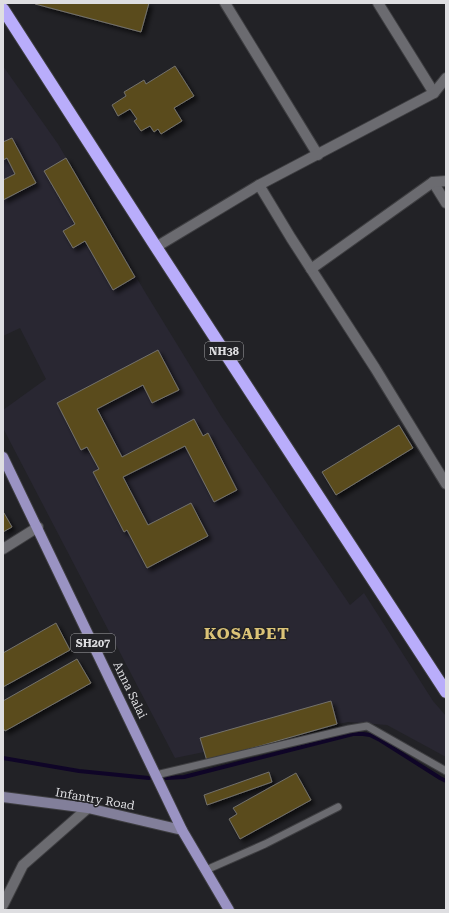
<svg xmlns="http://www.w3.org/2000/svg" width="449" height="913" viewBox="0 0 449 913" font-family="'Roboto Serif',serif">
<defs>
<filter id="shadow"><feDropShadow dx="3.5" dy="3.5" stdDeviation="2" flood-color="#0009"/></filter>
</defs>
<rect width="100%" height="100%" fill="#222226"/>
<polygon fill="#292732" points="3,66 58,144 145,292 221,416 350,605 364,593 433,701 446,716 446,757 387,725 348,722 175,758 3,428 3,410 46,379 20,328 3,336"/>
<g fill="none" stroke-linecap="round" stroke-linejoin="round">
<g stroke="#0f0527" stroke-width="4">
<polyline points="3,758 79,771 149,778"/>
<polyline points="166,778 184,777 353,734 363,734 370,735 380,740 440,778 446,781"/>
</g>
</g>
<g fill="#5a4c1c" stroke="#73716c" filter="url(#shadow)">
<polygon points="35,3 149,3 141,32 35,4"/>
<polygon points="175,66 194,96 174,108 182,121 161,134 158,129 154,132 150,126 141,131 134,121 137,119 130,109 118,116 112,105 126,96 124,92 144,80 146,84"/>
<polygon points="12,138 36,183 3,200 3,180 15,174 7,158 3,160 3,142"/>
<polygon points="66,158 135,277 113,290 85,241 73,248 63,231 75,224 44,171"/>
<polygon points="158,350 179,390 152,403 143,385 97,409 122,457 194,419 203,436 208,433 237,490 214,502 185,446 123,477 148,525 191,503 208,536 147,568 127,530 124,532 93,472 99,469 87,447 81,450 57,403"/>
<polygon points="399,425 413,448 336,495 322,472"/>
<polygon points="3,513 4,513 12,527 3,532"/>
<polygon points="56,623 70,650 3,687 3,653"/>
<polygon points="77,659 91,683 5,731 3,728 3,701"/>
<polygon points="331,701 337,724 207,761 200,738"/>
<polygon points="269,772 272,782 207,805 204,795"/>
<polygon points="296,773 311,800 240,839 229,819 237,814 233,808"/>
</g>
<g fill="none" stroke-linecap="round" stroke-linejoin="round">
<defs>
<g id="lane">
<polyline points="156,775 349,729 367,726 446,771"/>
<polyline points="206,870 265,844 338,807"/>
</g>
<g id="street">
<polyline points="225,3 318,155"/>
<polyline points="378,3 434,93"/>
<polyline points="433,182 446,203"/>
<polyline points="259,185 291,238 375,368 446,484"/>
<polyline points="156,247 259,185 434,93 446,78"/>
<polyline points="311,269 433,182 446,181"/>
<polyline points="3,549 38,527"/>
<polyline points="3,905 23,865 88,808"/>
</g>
<polyline id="secondary" points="3,797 88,808 182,830"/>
<polyline id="primary" points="3,457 182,830 229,910"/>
<polyline id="highway" points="3,9 156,247 446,692"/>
</defs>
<use href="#lane" stroke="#3e3e41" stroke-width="9"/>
<use href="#street" stroke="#3e3e41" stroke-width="12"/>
<use href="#secondary" stroke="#3e3e41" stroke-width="12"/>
<use href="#primary" stroke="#3e3e41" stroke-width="12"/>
<use href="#highway" stroke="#3e3e41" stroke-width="14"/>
<use href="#lane" stroke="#6b6b70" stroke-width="7"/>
<use href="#street" stroke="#6b6b70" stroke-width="10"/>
<use href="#secondary" stroke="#827f9a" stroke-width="10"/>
<use href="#primary" stroke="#9a93c3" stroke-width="10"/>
<use href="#highway" stroke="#b9adfb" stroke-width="12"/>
</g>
<g text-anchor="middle" stroke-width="3" stroke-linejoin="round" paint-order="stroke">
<g fill="#222226" stroke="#a6a6a9" stroke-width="1">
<rect x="205" y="342" width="38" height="18" rx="3"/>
<rect x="71" y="634" width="44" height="18" rx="3"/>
</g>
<g font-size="11" font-weight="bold" fill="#dedee1">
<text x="224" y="355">NH38</text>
<text x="93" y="647">SH207</text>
</g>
<g font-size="12" fill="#dedee1" stroke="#222226">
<text transform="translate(130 690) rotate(64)" y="4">Anna Salai</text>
<text transform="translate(95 799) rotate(10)" y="4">Infantry Road</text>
</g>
<g font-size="16" font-weight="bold" letter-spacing="1" fill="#dbc377" stroke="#222226">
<text x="247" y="639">KOSAPET</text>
</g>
</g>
<rect width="449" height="913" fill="none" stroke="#dedee1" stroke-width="8"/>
</svg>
